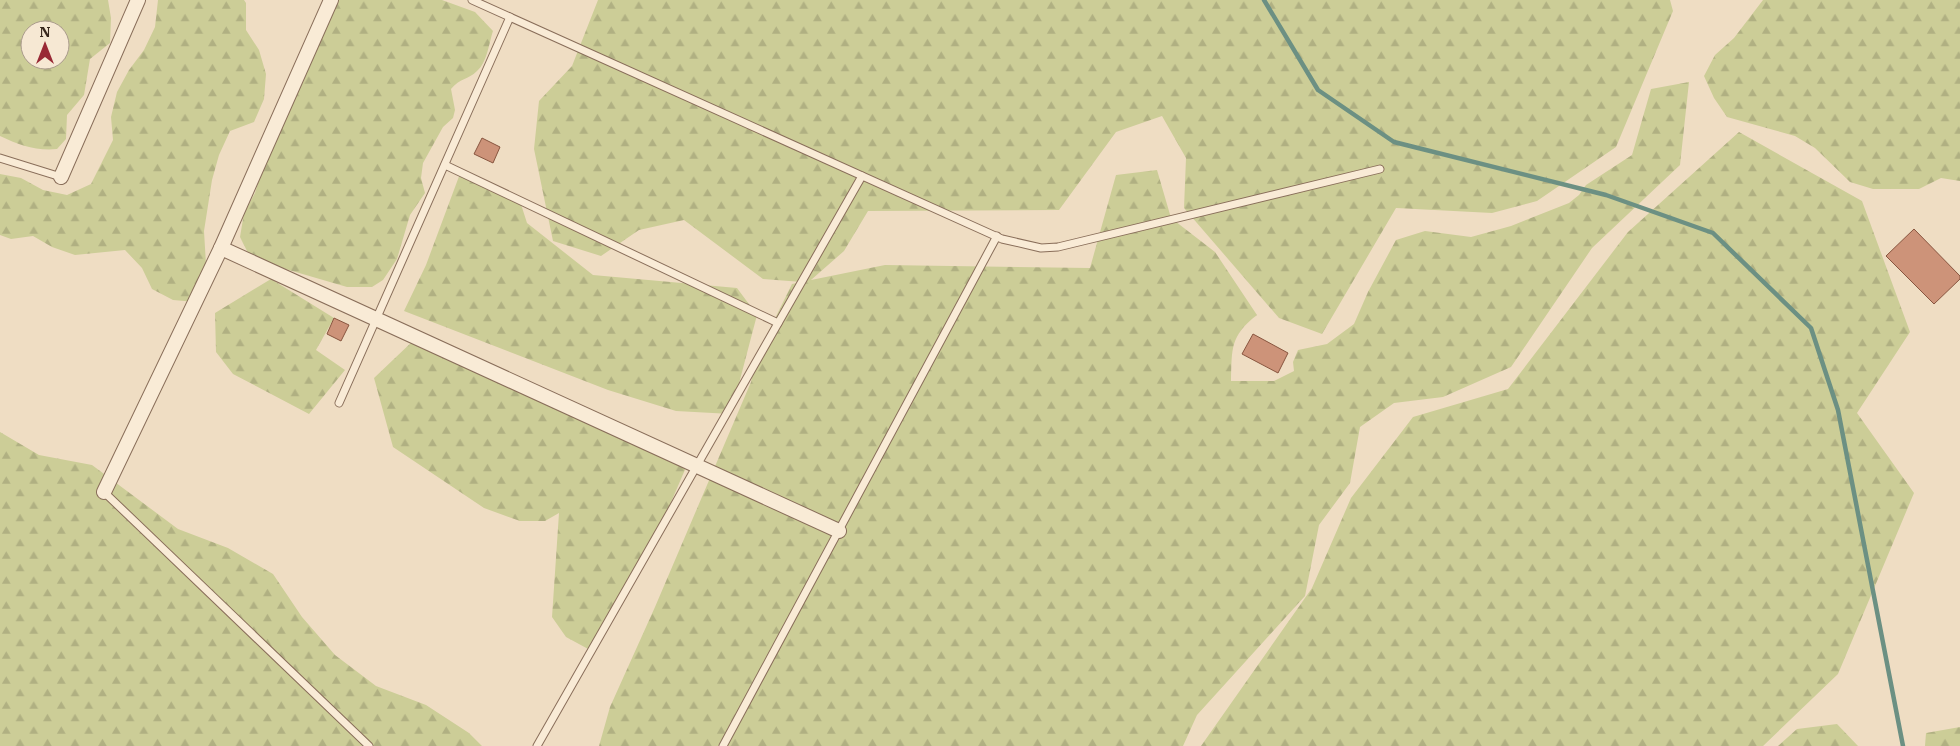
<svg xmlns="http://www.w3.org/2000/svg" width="1960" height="746" viewBox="0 0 1960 746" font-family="'IBM Plex Serif',serif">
<defs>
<pattern id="forest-firs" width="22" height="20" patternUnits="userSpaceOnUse" patternTransform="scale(1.25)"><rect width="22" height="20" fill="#cccd97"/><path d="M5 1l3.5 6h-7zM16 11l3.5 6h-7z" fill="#b0b082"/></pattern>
</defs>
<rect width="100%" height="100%" fill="#efddc3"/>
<g fill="url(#forest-firs)" fill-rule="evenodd">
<path d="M 0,0 L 108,0 L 111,18 L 110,43 L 90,59 L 84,95 L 67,115 L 66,139 L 57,149 C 36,151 19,145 0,136 ZM 30,30 L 60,30 L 60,60 L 30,60 Z"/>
<polygon points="158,0 244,0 246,3 246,30 259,50 266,74 264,99 254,122 230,131 219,155 212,180 204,231 207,281 196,302 173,300 152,289 142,268 125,250 75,255 52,247 33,236 11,239 0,235 0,174 21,178 43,190 67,195 91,184 113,140 111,117 117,92 129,70 144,50 155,27"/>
<path d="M 338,0 L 442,0 L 475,12 L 493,31 C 489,43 487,63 477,71 C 468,80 460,78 451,89 L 455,110 L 453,118 L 443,127 L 423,163 L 421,178 L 425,193 L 410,215 L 397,259 L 383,280 L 372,287 L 347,287 L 282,268 L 249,255 L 240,237 L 244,213 L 255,193 L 272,135 L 292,95 L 303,82 Z"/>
<path d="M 598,0 L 1670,0 L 1673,11 L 1616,147 L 1537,201 L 1492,213 L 1396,208 L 1322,334 L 1279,318 L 1184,208 L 1186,158 L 1162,116 L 1116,132 L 1059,210 L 868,211 L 844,251 L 811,280 L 885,265 L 1090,268 L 1116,175 L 1157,170 L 1171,218 L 1215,252 L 1257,315 C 1230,336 1232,348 1231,381 L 1274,381 L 1294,371 L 1293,362 L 1298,350 L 1327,344 L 1354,324 L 1368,292 L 1396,240 L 1425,231 L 1471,237 L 1511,226 L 1569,203 L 1579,195 L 1586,185 L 1632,155 L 1651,89 L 1689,82 L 1680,165 L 1592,248 L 1511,367 L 1443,397 L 1394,403 L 1360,427 L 1350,483 L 1319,525 L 1305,596 L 1197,715 L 1183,746 L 599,746 L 610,707 L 655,607 L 751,382 L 758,353 L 792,284 L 802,282 L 763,279 L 684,220 L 639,230 L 601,256 L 553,241 L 534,149 L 539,101 L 572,66 Z"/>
<polygon points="1763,0 1960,0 1960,181 1941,178 1919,189 1873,189 1850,182 1815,148 1795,136 1727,117 1714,98 1704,76 1715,55 1734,38"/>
<polygon points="1739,132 1862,201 1910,332 1857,413 1914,493 1838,674 1763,746 1201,746 1312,588 1351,498 1413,417 1508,389 1628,232"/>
<polygon points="461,171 519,198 527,223 593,275 737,288 757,315 731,414 676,411 608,390 404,311 426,265"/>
<polygon points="271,279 334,318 316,350 345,370 309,414 233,374 216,352 215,313"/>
<polygon points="415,339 687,465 657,535 590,650 566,637 552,617 559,513 545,521 520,521 484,508 393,447 374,378"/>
<polygon points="0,432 39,455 92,465 178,529 228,548 273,574 302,617 335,655 376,686 426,705 469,733 482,746 0,746"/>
<polygon points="1837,724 1858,746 1778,746 1797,729"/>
<polygon points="1960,727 1960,746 1925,746 1926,733"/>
</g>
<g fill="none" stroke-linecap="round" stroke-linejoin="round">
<polyline stroke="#6c9083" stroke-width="4.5" points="1264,0 1318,90 1394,142 1606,195 1713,233 1811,328 1838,410 1903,746"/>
</g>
<g fill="#cd9379" stroke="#88553f">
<polygon points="482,138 500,147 493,163 474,154"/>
<polygon points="1914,229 1960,276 1960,279 1934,304 1886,256"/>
<polygon points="334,318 349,325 341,341 327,334"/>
<polygon points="1253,334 1288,353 1278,373 1242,354"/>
</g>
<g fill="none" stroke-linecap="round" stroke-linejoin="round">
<defs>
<g id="service">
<polyline points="472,0 1002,239 1041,248 1058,247 1380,169"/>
<polyline points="0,158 61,177"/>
<polyline points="445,165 778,323"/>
<polyline points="339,403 510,17"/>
<polyline points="104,492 369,746"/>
<polyline points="537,746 862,176"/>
<polyline points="723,746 997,236"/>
</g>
<g id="minor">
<polyline points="61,177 138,0"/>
<polyline points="221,248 839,531"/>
<polyline points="104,492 221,248 331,0"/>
</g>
</defs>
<use href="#service" stroke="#896e5a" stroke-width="9"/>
<use href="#minor" stroke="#896e5a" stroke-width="16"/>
<use href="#service" stroke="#f9ebd6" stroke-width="7"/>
<use href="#minor" stroke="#f9ebd6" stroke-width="14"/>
</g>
<g transform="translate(45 45)"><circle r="24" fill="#f6e8d3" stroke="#aa9b8b"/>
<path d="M0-4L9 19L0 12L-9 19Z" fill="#992935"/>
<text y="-8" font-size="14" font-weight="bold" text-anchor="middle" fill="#39281e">N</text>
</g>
</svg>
